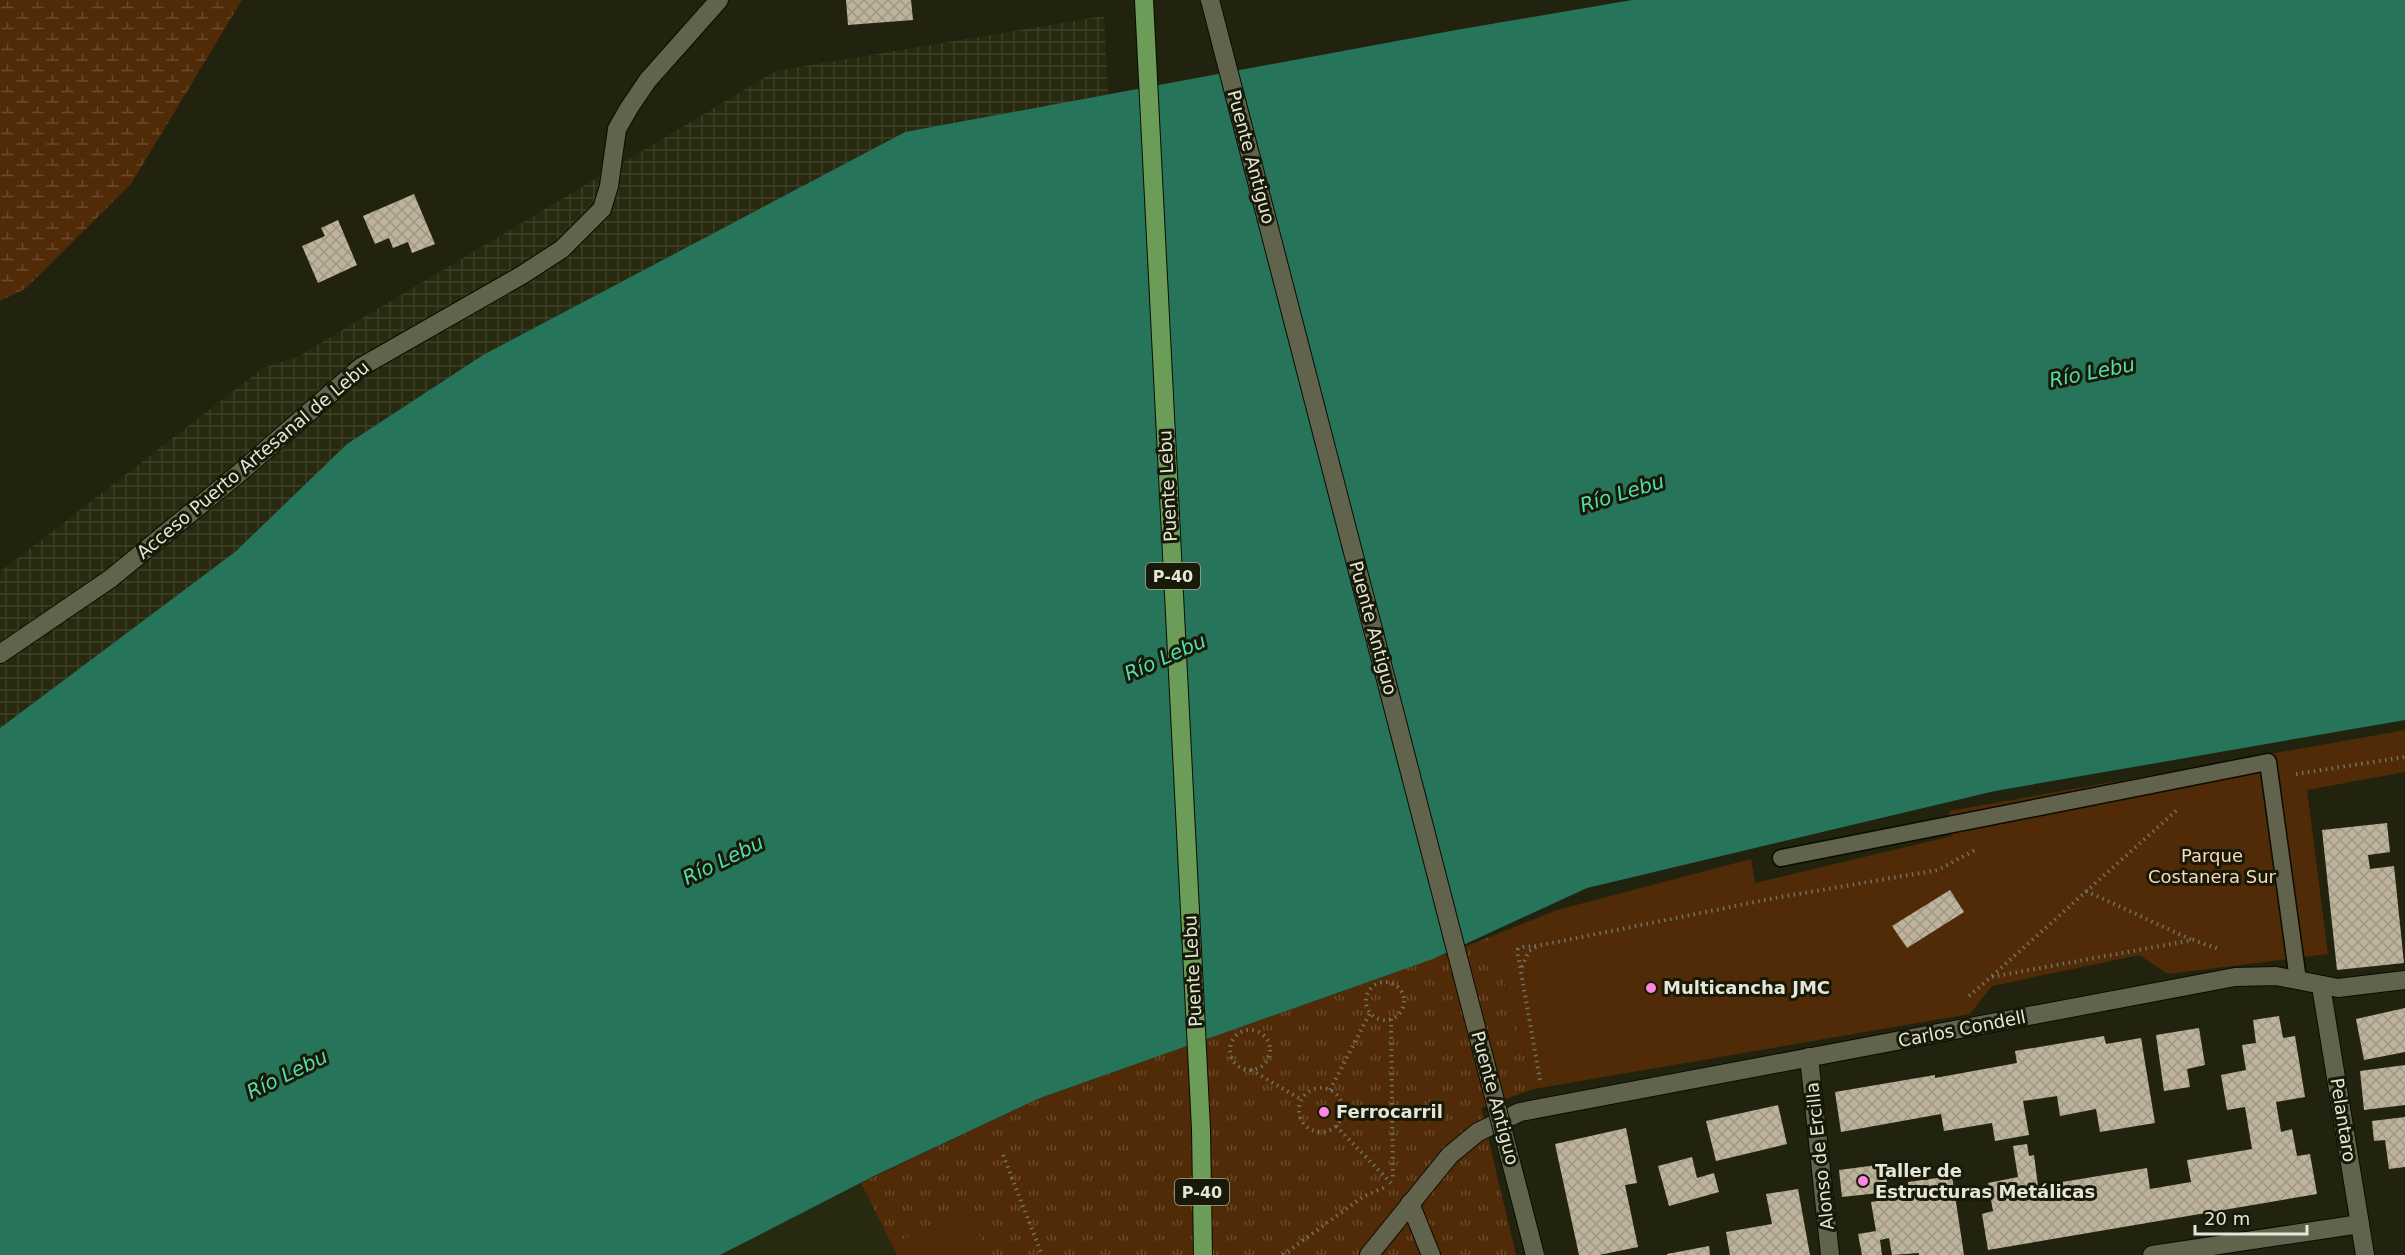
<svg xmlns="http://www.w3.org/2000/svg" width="2405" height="1255" viewBox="0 0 2405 1255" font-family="'DejaVu Sans',sans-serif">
<defs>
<pattern id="industrial-grid" width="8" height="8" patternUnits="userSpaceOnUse" patternTransform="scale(1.5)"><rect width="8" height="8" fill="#282a0f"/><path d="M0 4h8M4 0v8" fill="none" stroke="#3d3f26"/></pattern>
<pattern id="grass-tufts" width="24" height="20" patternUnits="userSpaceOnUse" patternTransform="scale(1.5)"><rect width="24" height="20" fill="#512b07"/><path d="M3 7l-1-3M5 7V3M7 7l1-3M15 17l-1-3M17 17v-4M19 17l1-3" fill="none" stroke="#6a4a2b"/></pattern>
<pattern id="wetland-marsh" width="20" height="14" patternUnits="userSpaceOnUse" patternTransform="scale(1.5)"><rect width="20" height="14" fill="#512b07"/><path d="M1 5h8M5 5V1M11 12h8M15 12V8" fill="none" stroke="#6a4a2b"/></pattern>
<pattern id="building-cross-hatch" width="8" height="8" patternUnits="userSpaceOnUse" patternTransform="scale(1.5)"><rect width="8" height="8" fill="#bdb29b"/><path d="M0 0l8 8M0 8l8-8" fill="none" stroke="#9f9784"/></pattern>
</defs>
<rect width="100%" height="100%" fill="#21230f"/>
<polygon fill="#282a0f" points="861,1183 897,1255 720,1255 729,1249"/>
<polygon fill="url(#industrial-grid)" points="1104,16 1108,95 905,132 483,355 347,444 235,552 0,728 0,572 263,368 299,356 776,71"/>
<polygon fill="url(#grass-tufts)" points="1492,936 1534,1089 1481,1108 1516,1255 897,1255 861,1183 1040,1098 1433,959"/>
<polygon fill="url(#wetland-marsh)" points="0,0 242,0 131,184 25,289 0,301"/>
<g fill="#512b07">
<polygon points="2405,730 2405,772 2307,790 2328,954 2168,974 2139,955 1992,986 1970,1014 1534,1089 1492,936 1557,910 1751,859 1755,883 1952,836 1949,811"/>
<polygon points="965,1207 989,1255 911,1255 903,1239"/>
</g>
<polygon fill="#26745a" points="1632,0 2405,0 2405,720 1995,791 1587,888 1433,959 1040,1098 874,1176 720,1255 0,1255 0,728 235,552 347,444 483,355 905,132 1456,30"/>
<g fill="url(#building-cross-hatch)">
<polygon points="846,0 911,0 913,20 848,25"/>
<polygon points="414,194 435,244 412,253 408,242 393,248 389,238 375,244 363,216"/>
<polygon points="338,220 357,265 318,283 302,246 325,236 321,228"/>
<polygon points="2387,823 2390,852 2368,855 2370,869 2394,866 2404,963 2337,970 2322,830"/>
<polygon points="1950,890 1964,912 1907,948 1892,926"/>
<polygon points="2405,1008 2405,1052 2364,1060 2356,1019"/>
<polygon points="2279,1016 2283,1038 2295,1036 2305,1097 2276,1102 2281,1132 2292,1129 2297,1156 2310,1154 2317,1194 1988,1250 1982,1214 1993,1211 1988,1183 2018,1177 2013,1146 2027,1144 2029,1156 2034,1155 2038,1186 2147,1168 2150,1189 2191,1182 2187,1160 2252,1149 2245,1107 2227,1110 2221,1075 2246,1070 2242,1045 2256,1043 2253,1020"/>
<polygon points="2199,1028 2205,1065 2187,1069 2190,1087 2164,1091 2156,1035"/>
<polygon points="2104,1036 2106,1044 2141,1038 2155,1123 2100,1132 2096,1109 2060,1116 2057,1096 2023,1101 2029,1135 1995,1141 1992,1123 1944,1131 1941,1114 1841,1132 1835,1092 1935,1075 1935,1078 2017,1063 2015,1051"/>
<polygon points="2405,1065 2405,1105 2364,1110 2360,1071"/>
<polygon points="1778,1105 1787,1144 1716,1161 1706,1121"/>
<polygon points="2405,1117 2405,1167 2389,1169 2385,1140 2374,1141 2372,1121"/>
<polygon points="1626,1128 1637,1183 1625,1185 1638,1247 1599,1255 1579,1255 1555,1144"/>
<polygon points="1692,1157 1697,1178 1714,1173 1719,1192 1669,1206 1658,1166"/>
<polygon points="1885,1164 1888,1192 1842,1197 1839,1170"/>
<polygon points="1952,1176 1964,1255 1919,1255 1919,1253 1892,1255 1889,1238 1880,1240 1882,1255 1862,1255 1858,1234 1876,1231 1871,1202 1910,1196 1908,1182"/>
<polygon points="1798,1189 1810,1255 1730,1255 1726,1232 1772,1224 1766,1194"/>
<polygon points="1709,1246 1710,1255 1667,1255 1667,1254"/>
</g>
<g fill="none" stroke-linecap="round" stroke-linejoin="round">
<defs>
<polyline id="lane" points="1781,858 2268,762 2298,980"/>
<g id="street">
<polyline points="0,654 110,579 237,475 361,367 522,275 562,249 602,209 609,186 617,129 629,108 648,80 719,0"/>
<polyline points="2321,986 2365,1255"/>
<polyline points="1809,1057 1830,1255"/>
<polyline points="1410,1203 1431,1255"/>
<polyline points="1369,1255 1450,1155 1478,1132 1520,1112 2235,977 2276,976 2338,988 2405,980"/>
<polyline points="2152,1255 2360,1224"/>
</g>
<polyline id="primary" points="1144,0 1201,1129 1203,1255"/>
</defs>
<use href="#lane" stroke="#0b0c00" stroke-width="19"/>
<use href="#street" stroke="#0b0c00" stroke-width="20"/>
<use href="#primary" stroke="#0b0c00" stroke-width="20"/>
<g stroke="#717362" stroke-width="4" stroke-dasharray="1.5 4.5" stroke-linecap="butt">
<polyline points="2296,774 2405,757"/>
<polyline points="2086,891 2192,940"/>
<polyline points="1522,967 1529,951 1536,947"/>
<polyline points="1992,976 2178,809"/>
<circle cx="1385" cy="1001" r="19"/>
<polyline points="1969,996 1991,977 2193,940 2219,949"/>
<polyline points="1391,1019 1393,1181"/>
<circle cx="1250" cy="1050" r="20"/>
<polyline points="1251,1070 1302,1100"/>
<polyline points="1540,1080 1518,955 1518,949 1523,947 1537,946 1775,898 1938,870 1977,849"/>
<circle cx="1321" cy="1110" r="22"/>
<polyline points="1330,1090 1370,1013"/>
<polyline points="1336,1126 1391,1183"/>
<polyline points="1003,1155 1042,1255"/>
<polyline points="1283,1255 1364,1196 1386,1187"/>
</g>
<use href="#lane" stroke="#61634d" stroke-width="16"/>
<use href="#street" stroke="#61634d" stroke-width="18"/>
<use href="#primary" stroke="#6b9d58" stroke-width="18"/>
<defs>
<polyline id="street-bridge" points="1210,0 1535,1255"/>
</defs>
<use href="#street-bridge" stroke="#0b0c00" stroke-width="20" stroke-linecap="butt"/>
<use href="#street-bridge" stroke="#61634d" stroke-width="18"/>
</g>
<g fill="#fc86e3" stroke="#181906" stroke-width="2">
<circle cx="1651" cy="988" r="6"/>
<circle cx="1324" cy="1112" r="6"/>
<circle cx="1863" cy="1181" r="6"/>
</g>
<g text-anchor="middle" stroke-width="6" stroke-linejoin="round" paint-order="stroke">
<g fill="#181906" stroke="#a7a89a" stroke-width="1.5">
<rect x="1146" y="563" width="54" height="26" rx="4.5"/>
<rect x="1175" y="1179" width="54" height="26" rx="4.5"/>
</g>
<g font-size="16" font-weight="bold" fill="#e4e6d9">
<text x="1173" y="582">P-40</text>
<text x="1202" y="1198">P-40</text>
</g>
<g font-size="18" fill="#e4e6d9" stroke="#181906">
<text transform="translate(1251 157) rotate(75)" y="6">Puente Antiguo</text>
<text transform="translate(253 460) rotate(-40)" y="6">Acceso Puerto Artesanal de Lebu</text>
<text transform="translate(1168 486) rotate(-93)" y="6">Puente Lebu</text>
<text transform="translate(1373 628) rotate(75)" y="6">Puente Antiguo</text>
<text transform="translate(1193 971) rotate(-93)" y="6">Puente Lebu</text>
<text transform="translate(1962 1029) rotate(-11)" y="6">Carlos Condell</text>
<text transform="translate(1495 1098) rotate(75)" y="6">Puente Antiguo</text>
<text transform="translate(2343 1120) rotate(81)" y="6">Pelantaro</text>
<text transform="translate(1820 1156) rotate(-96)" y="6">Alonso de Ercilla</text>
</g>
<g font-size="18" fill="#fdd8bd" stroke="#181906">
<text x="2212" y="862">Parque<tspan x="2212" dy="21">Costanera Sur</tspan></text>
</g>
<g font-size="18" font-weight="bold" fill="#e4e6d9" stroke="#181906" text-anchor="start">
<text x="1663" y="994">Multicancha JMC</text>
<text x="1336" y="1118">Ferrocarril</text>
<text x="1875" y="1177">Taller de<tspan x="1875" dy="21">Estructuras Metálicas</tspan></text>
</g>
<g font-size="20" font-style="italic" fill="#51ddaf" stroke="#181906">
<text transform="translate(2092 372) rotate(-11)" y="7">Río Lebu</text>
<text transform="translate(1622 493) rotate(-17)" y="7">Río Lebu</text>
<text transform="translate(1165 657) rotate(-24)" y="7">Río Lebu</text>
<text transform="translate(723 860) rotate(-26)" y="7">Río Lebu</text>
<text transform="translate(287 1074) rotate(-26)" y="7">Río Lebu</text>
</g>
</g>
<path d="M2195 1225v9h112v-9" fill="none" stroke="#e4e6d9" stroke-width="3"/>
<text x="2204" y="1225" font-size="18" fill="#e4e6d9" stroke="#181906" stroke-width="4.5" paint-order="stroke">20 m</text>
</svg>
